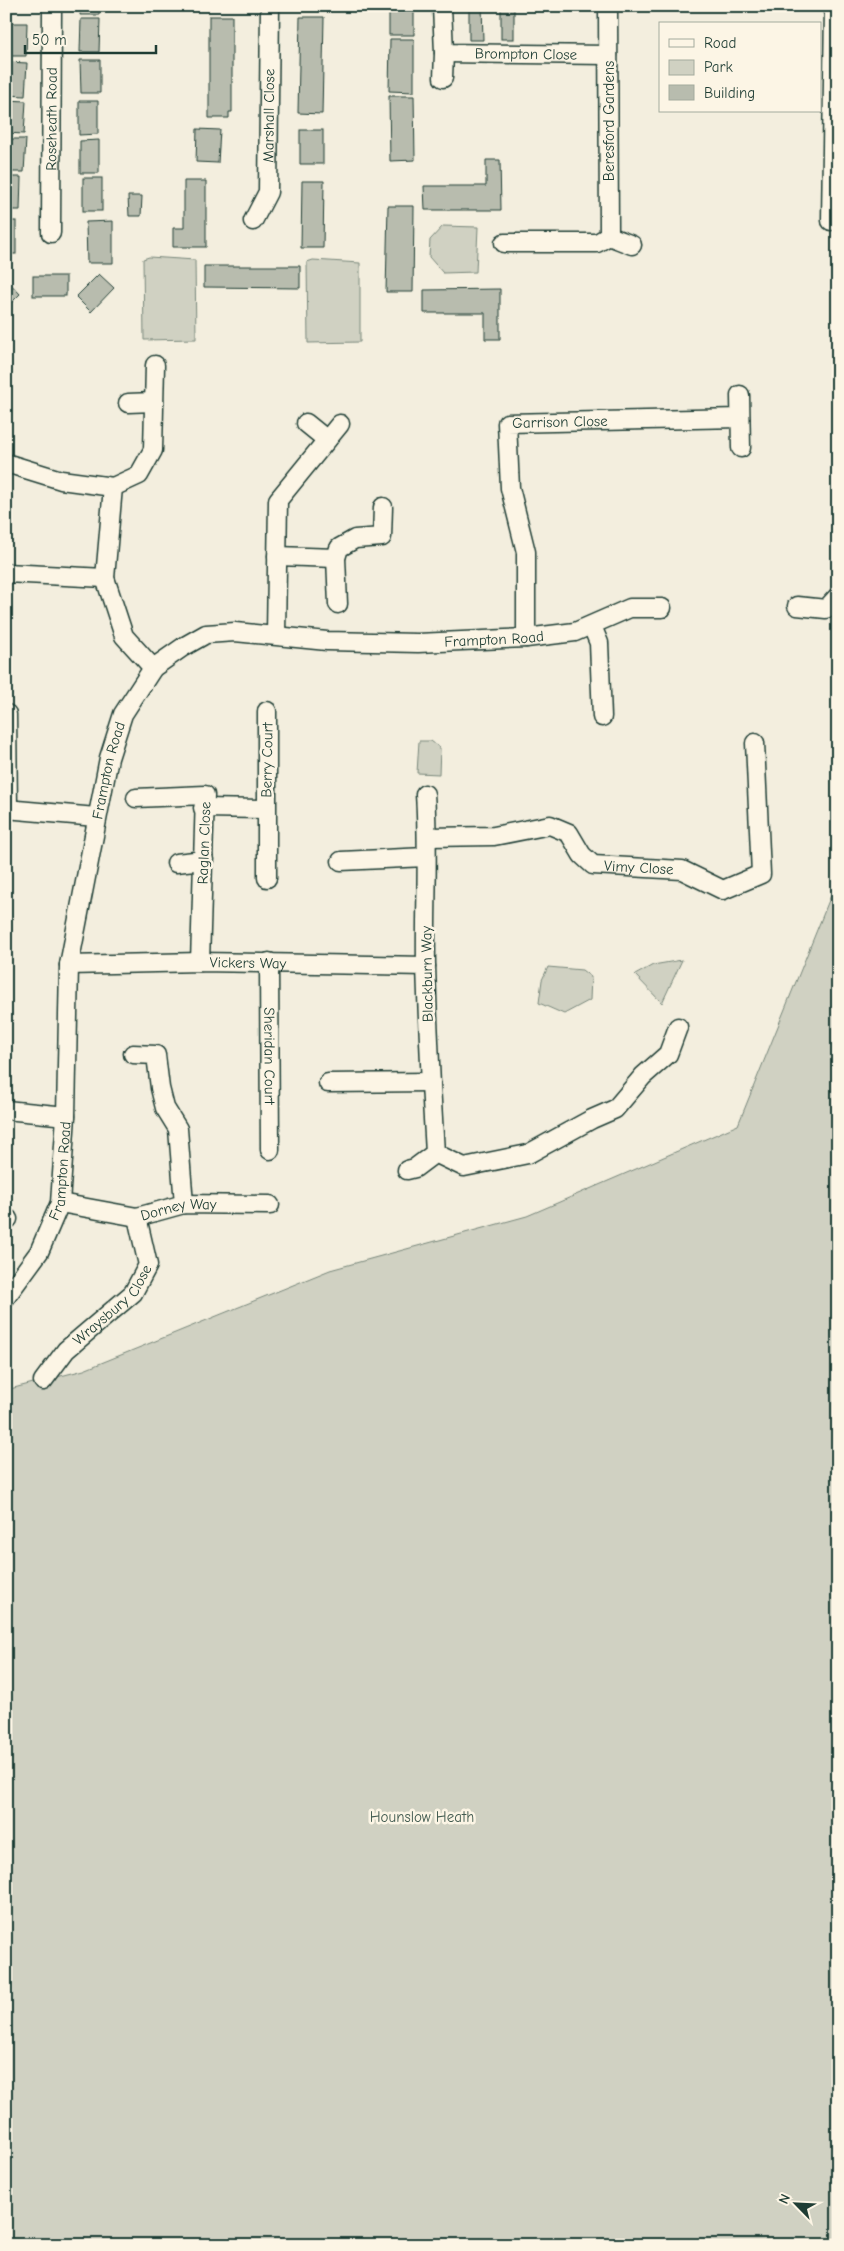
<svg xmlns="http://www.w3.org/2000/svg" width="844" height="2251" viewBox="0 0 844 2251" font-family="'Comic Neue',sans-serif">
<rect width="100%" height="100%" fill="#f3eede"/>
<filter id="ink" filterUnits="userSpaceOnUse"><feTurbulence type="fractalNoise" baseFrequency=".02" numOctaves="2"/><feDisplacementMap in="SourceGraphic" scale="10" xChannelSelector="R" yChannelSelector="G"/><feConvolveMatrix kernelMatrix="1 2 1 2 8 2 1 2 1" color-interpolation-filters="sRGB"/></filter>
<g filter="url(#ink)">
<g fill="#d0d1c2" stroke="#78877b">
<polygon points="443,226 478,227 476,272 443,273 429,257 430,240"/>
<polygon points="149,257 195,260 196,339 144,340 143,259"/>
<polygon points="313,260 360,263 360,342 308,343 307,262"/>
<polygon points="419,741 431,741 440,748 439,774 417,773"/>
<polygon points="838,878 838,2245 6,2245 6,1390 84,1370 330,1270 527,1216 738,1125"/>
<polygon points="682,960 662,1003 635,975 653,965"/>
<polygon points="548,967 582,970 591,977 590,1000 564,1014 539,1003 542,980"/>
</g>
<g fill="#b8bcae" stroke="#1f3d34">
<polygon points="81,6 99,6 99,15 80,15"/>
<polygon points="300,6 329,6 329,9 300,8"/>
<rect x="389" y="6" width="25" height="29"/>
<polygon points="469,6 482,6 483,40 469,40"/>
<rect x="501" y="6" width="13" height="33"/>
<polygon points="209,16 232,16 232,112 229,112 229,118 209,118"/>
<polygon points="300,17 324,17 322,114 298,113"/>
<polygon points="81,19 100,19 99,52 80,52"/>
<polygon points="8,23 27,23 26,56 7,56"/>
<polygon points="390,39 414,39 414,92 389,91"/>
<polygon points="80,60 100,60 100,93 81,93"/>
<polygon points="8,62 27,63 25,96 6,95"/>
<polygon points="389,96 414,96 415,160 390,161"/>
<polygon points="7,100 26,101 24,134 6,133"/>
<polygon points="79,101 98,101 98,134 79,135"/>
<polygon points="197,129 220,130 218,163 196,162"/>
<rect x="300" y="130" width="23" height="34"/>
<polygon points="7,139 26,139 24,172 6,172"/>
<polygon points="99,140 99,173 80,173 80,141"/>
<polygon points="486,160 500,160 501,210 425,210 424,186 486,186"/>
<polygon points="6,177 21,177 20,210 6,210"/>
<rect x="83" y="178" width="19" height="33"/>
<polygon points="184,181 206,181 206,247 173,247 173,228 184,228"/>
<polygon points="302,181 324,181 323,248 301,248"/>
<polygon points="128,196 142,196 141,216 129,216"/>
<polygon points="388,206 414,206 413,292 386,292"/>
<rect x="6" y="221" width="10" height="33"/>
<polygon points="113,221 113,263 87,263 86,222"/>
<polygon points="204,266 300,266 300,288 204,287"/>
<polygon points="99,274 114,288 91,312 76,297"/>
<rect x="33" y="276" width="33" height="20"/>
<polygon points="6,279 20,294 7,307 6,305"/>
<polygon points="500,289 500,339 485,339 485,313 424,313 424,290"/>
</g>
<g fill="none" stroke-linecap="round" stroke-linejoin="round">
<defs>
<g id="minor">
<path id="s1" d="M 442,6 L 444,53 L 608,55"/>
<polyline points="443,78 444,53"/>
<path id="s2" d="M 253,221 L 268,192 L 270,6"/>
<polyline points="831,221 834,6"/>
<path id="s3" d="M 51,233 L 52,6"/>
<polyline points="609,236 632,245"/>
<polyline points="504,243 597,243 609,236 608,6"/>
<polyline points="740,395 741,448"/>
<polyline points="128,403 154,402"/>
<polyline points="306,423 327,440"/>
<polyline points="6,463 61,480 113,487 139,475 153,450 155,365"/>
<polyline points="113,487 105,578 124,636 153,668"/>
<polyline points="277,556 336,558"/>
<polyline points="6,573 105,578"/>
<polyline points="338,604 336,558 339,548 355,539 382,537 383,507"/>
<polyline points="797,606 826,609 838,596"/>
<polyline points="592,626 599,643 602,717"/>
<polyline points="276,635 278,500 340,424"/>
<path id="s4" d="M 526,638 L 526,552 L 510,488 L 507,423 L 740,418"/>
<polyline points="7,714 8,809"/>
<polyline points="136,798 205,795 200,962"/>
<polyline points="203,808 266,809"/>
<polyline points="6,809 96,817"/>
<path id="s5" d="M 428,837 L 494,836 L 550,825 L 569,833 L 582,855 L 593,865 L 682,870 L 723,890 L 761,874 L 755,743"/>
<polyline points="341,861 426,857"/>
<polyline points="176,863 204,860"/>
<polyline points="267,878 267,711"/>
<path id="s6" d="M 269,962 L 270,1150"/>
<path id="s7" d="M 69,965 L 200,962 L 426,966"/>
<polyline points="133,1054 156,1055 160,1088 165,1108 178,1129 184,1204"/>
<polyline points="328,1083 431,1082"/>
<polyline points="6,1110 66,1116"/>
<polyline points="435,1153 464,1167 528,1154 592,1119 615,1109 643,1076 668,1054 678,1027"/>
<path d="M 407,1170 L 415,1168 L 435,1153 C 431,1091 428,1028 426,966 C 425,909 429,851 425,794"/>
<path id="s8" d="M 60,1203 L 137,1217 L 184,1204 L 270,1205"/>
<polyline points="6,1218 8,1219"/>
<path id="s9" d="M 6,1297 L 39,1252 L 60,1203 L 66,1116 L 69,965 L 109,758 L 123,714 L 153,668 L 183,647 L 206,634 L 235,632 L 327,641 L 418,643 L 526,638 L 575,632 L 630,608 L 662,608"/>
<path id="s10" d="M 43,1381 L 66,1350 L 133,1293 L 148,1265 L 137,1217"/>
</g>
</defs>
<use href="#minor" stroke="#1f3d34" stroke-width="21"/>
<use href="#minor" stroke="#fcf5e5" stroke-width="18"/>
</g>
</g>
<g text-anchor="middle" stroke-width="5" stroke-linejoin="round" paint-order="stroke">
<g font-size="15" fill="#1f3d34" stroke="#fcf5e5">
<text dy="5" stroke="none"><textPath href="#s1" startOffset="129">Brompton Close</textPath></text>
<text dy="5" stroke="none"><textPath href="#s2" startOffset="109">Marshall Close</textPath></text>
<text dy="5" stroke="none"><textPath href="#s3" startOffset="114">Roseheath Road</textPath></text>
<text transform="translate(609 121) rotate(-90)" y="5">Beresford Gardens</text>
<text dy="5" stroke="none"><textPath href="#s4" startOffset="270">Garrison Close</textPath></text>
<text dy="5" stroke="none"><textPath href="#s9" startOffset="1011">Frampton Road</textPath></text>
<text transform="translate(267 760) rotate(-89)" y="5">Berry Court</text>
<text dy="5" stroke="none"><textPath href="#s9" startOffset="546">Frampton Road</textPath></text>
<text transform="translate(204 843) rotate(-88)" y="5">Raglan Close</text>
<text dy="5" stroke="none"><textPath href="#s5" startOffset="230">Vimy Close</textPath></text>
<text dy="5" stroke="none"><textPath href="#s7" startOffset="179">Vickers Way</textPath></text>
<text transform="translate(427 974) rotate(-91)" y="5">Blackburn Way</text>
<text dy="5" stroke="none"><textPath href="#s6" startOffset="94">Sheridan Court</textPath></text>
<text dy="5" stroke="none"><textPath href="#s9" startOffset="141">Frampton Road</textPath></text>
<text dy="5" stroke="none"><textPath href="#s8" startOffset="121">Dorney Way</textPath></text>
<text dy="5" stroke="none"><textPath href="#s10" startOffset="104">Wraysbury Close</textPath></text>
</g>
<g font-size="15" fill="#425b50" stroke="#fcf5e5">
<text x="422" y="1822">Hounslow Heath</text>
</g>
</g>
<rect width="844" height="2251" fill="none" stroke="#fcf5e5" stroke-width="25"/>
<rect x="12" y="12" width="819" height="2226" fill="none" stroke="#1f3d34" stroke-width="2" filter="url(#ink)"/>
<rect x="659" y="22" width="162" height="90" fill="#fcf5e5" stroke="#a4ab9e"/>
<rect x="669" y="39" width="25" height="8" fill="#fcf5e5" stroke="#a4ab9e"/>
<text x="704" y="48" font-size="15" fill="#1f3d34">Road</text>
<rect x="669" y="60" width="25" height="15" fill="#d0d1c2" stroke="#a4ab9e"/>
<text x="704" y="72" font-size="15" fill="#1f3d34">Park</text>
<rect x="669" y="85" width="25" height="15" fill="#b8bcae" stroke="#a4ab9e"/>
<text x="704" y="98" font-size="15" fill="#1f3d34">Building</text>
<g transform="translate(796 2204) rotate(294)" stroke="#fcf5e5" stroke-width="4" paint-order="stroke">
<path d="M0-4L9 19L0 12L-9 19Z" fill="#1f3d34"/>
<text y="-8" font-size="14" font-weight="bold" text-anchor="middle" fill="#1f3d34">N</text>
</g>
<path d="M25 45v8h131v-8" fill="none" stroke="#1f3d34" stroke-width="2.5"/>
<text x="32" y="45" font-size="15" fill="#1f3d34" stroke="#fcf5e5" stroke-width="4" paint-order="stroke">50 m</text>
</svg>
